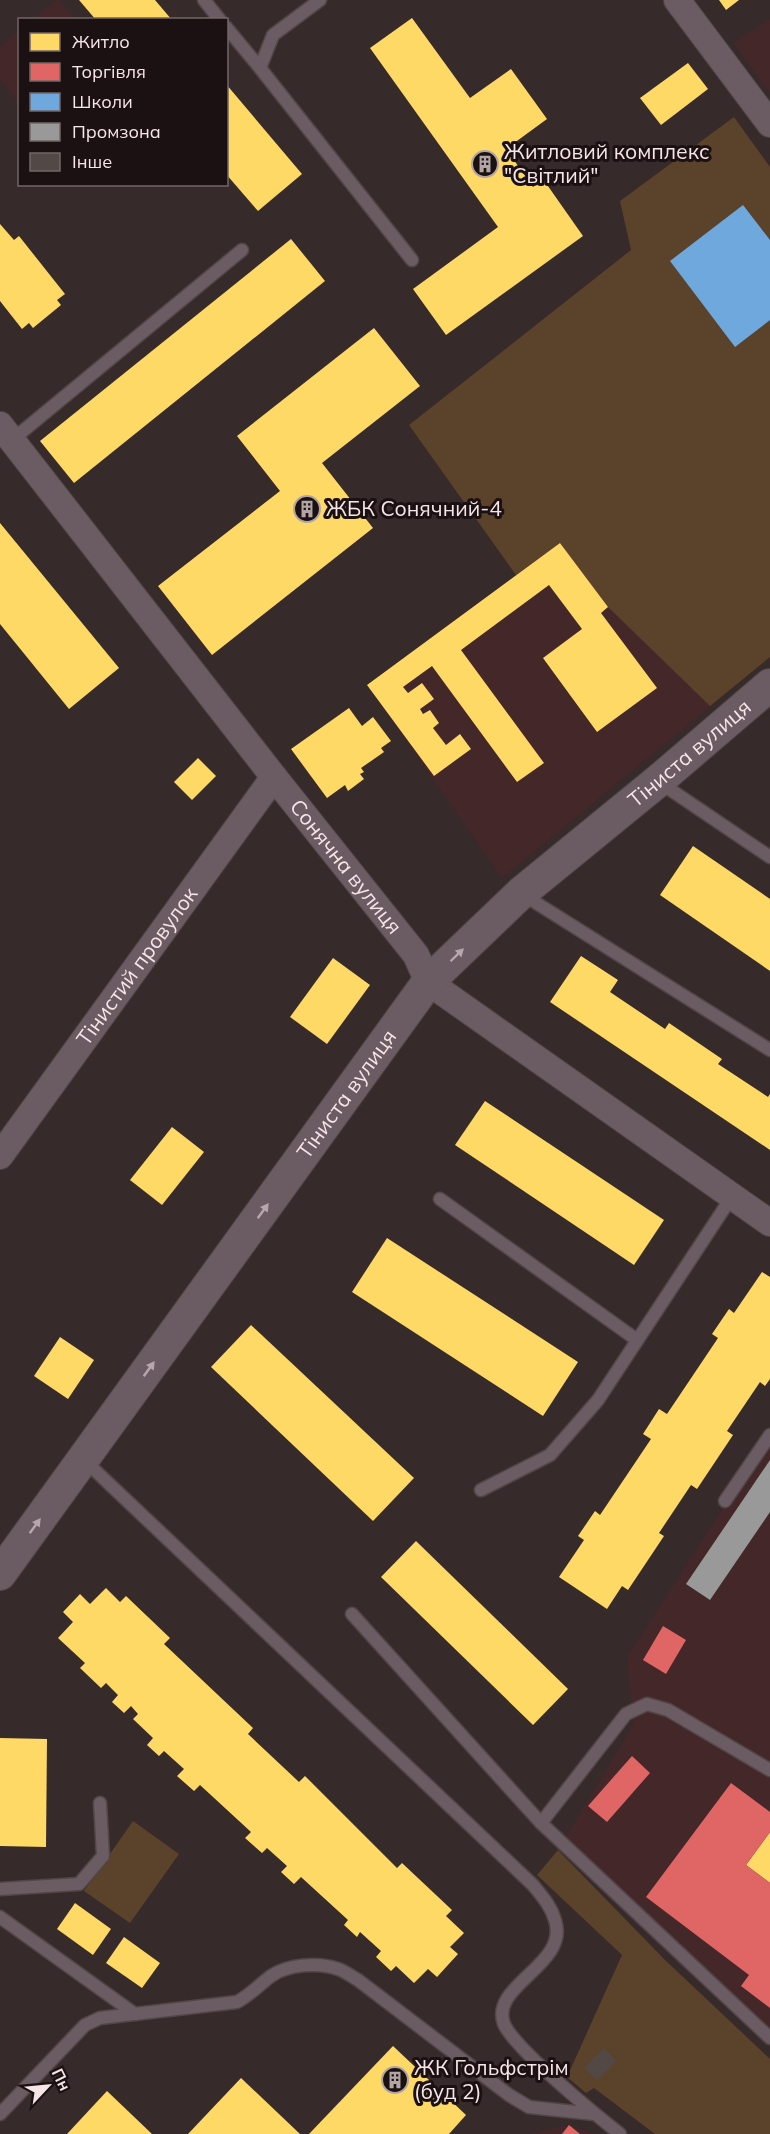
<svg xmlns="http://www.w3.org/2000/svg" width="770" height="2134" viewBox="0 0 770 2134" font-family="Mulish,sans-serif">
<rect width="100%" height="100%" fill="#372a2b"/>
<g fill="#442729">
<polygon points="56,0 59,0 75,19 33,19"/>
<polygon points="770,19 770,93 733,43"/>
<polygon points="19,30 19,103 0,79 0,47"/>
<polygon points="734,117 770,166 770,657 502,878 367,685 516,575 409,425 631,250 620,201"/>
<polygon points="770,1436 770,2033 673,1941 558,1850 634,1723 627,1657"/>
<polygon points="569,2125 595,2134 532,2134 533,2133"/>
</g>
<g fill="#5b422b">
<polygon points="734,117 770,167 770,657 710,706 608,607 560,543 516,575 409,425 631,250 620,201"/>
<polygon points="133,1821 179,1854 130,1923 84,1891"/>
<polygon points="558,1850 664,1959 770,2059 770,2134 655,2134 594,2088 586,2093 567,2077 622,1955 537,1875"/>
</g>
<g fill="#ffd966">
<polygon points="79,0 155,0 172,20 96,20"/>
<polygon points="719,0 739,0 726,10"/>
<polygon points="412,18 470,98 511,69 547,119 506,149 533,187 543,179 583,236 446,335 413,289 498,227 370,48"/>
<polygon points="688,63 708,89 661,125 640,98"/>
<polygon points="226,84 302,174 258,211 226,174"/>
<polygon points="0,224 14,240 19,236 65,294 57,300 61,305 33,328 29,323 22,329 0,301"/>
<polygon points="291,239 325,281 74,483 40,441"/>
<polygon points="374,328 420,386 322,463 373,528 212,655 158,586 280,491 237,436"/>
<polygon points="0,523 119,668 69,709 0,624"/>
<polygon points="560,543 608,607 601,613 657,688 597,732 543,658 582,629 549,585 461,650 544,763 517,782 432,666 403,687 408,693 422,683 434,699 420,709 423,714 430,710 439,723 433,728 446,745 460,734 471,749 434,776 367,685"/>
<polygon points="349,708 362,726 373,717 391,741 381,748 384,752 361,768 364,772 360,774 364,779 348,791 345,785 327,798 291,749"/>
<polygon points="198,758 216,776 192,800 174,782"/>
<polygon points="693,846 770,899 770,971 660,895"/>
<polygon points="581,956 618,980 610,992 665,1029 669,1023 722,1059 718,1064 768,1097 770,1094 770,1150 550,1002"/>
<polygon points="333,958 370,985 327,1044 290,1017"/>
<polygon points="485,1101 664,1220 634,1265 455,1145"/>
<polygon points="172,1127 204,1152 162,1205 130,1180"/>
<polygon points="387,1238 578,1362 543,1416 352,1292"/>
<polygon points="762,1272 770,1277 770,1379 765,1386 760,1382 727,1431 733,1435 697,1489 691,1485 659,1533 664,1536 628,1590 622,1586 607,1609 559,1577 584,1540 578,1536 595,1511 600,1515 651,1439 643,1434 659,1409 667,1414 718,1338 712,1334 729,1309 734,1313"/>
<polygon points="251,1325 414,1478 373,1521 211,1367"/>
<polygon points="60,1337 94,1360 68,1399 34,1376"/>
<polygon points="416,1541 568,1689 533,1725 381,1577"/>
<polygon points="106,1588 120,1602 126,1596 170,1638 164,1644 253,1728 248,1734 299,1782 305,1776 397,1868 402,1863 452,1910 446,1916 464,1933 450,1947 458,1954 437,1977 428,1969 414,1983 396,1966 391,1971 376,1957 381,1951 360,1932 357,1937 344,1925 348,1920 301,1877 294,1884 281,1872 287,1866 267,1848 262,1853 245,1838 251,1832 200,1785 194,1791 177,1776 184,1769 164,1751 159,1756 147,1745 153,1738 133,1719 138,1714 131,1706 124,1713 112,1702 118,1695 106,1683 101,1688 80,1668 85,1663 58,1638 73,1622 63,1612 80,1594 90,1604"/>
<polygon points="0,1738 47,1739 46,1847 0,1846"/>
<polygon points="770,1832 770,1883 746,1865"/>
<polygon points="75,1903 111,1929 93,1955 57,1929"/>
<polygon points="124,1937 160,1963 142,1988 106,1963"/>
<polygon points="393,2046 466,2115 449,2134 309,2134"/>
<polygon points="241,2078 300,2134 188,2134"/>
<polygon points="107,2091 152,2134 67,2134"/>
</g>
<g fill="#e06666">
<polygon points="663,1626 686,1640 666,1674 643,1660"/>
<polygon points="632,1756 650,1773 607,1822 588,1806"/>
<polygon points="731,1783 770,1812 770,1832 746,1865 770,1883 770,2008 741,1986 749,1975 646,1897"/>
<polygon points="569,2125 580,2134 562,2134"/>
</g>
<polygon fill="#6fa8dc" points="743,205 770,240 770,320 735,347 670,261"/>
<polygon fill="#999" points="770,1460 770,1512 710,1600 686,1584"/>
<polygon fill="#524846" points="604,2048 616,2061 597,2080 584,2068"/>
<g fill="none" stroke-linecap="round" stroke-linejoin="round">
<defs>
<g id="service">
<polyline points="204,0 220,20"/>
<polyline points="320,0 273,35 260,68 412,260"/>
<polyline points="226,27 260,68"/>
<polyline points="12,440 242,250"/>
<polyline points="659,782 770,857"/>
<polyline points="522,894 770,1050"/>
<polyline points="440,1199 637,1340"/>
<path d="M 84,1460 L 533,1885 C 542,1896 551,1906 555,1920 C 570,1965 489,1985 504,2024 C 515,2049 596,2115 620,2134"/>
<polyline points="481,1490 550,1455 598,1400 731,1198"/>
<polyline points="725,1501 770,1435"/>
<polyline points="352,1614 541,1823 770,2038"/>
<polyline points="541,1823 626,1714 647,1704 668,1710 770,1770"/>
<polyline points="0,1889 79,1884 103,1856 100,1803"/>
<polyline points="0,1917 135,2014"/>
<path d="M 0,2114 L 85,2025 L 100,2018 L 237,2002 C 250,1995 259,1985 271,1976 C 288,1964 319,1962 338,1969 C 345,1971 352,1977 358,1980 L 509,2095 L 529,2107 L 594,2114"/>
</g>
<g id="minor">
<polyline points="677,0 770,124"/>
<path id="s1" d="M 0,425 L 274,777 L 416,955 L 428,982 L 770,1223"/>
<path id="s2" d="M 0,1156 L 274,777"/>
</g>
<g id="tertiary">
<path id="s3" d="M 0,1574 L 428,982 L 521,893 L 658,781 L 770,685"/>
</g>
</defs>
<use href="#service" stroke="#514546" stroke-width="15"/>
<use href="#minor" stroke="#514546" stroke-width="28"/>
<use href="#tertiary" stroke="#514546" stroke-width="34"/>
<use href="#service" stroke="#6b5b62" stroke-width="12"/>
<use href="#minor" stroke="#6b5b62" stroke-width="26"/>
<use href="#tertiary" stroke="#6b5b62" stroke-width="32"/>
</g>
<defs><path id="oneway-solid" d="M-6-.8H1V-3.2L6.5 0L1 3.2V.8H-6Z" transform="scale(1.5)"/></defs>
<g fill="#b7a7ab">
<use href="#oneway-solid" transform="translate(457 955) rotate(-44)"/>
<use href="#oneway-solid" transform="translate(263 1211) rotate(-54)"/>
<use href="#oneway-solid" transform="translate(149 1369) rotate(-54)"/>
<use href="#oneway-solid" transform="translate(35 1526) rotate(-54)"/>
</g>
<defs>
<symbol id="building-ring" viewBox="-11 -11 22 22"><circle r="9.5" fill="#1c1112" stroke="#b3a4a5" stroke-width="1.5"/><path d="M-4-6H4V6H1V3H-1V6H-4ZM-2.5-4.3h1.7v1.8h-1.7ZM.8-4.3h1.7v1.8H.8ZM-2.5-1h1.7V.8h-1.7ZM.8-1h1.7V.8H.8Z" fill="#b3a4a5"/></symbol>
</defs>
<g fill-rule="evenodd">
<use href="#building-ring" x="470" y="149" width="30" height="30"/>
<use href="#building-ring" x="292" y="494" width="30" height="30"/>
<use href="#building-ring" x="380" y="2065" width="30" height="30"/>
</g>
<g text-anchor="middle" stroke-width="6" stroke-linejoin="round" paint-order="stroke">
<g font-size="21" fill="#f6e5e6" stroke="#1c1112" text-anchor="start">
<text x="504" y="159">Житловий комплекс<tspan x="504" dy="24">"Світлий"</tspan></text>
<text x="326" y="516">ЖБК Сонячний-4</text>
<text x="414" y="2075">ЖК Гольфстрім<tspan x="414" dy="24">(буд 2)</tspan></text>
</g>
<g font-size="21" fill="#f6e5e6" stroke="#1c1112">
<text dy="7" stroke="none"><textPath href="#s3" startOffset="1078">Тіниста вулиця</textPath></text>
<text dy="7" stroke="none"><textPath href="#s1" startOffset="561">Сонячна вулиця</textPath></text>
<text dy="7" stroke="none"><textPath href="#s2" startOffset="234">Тінистий провулок</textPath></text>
<text dy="7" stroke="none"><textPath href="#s3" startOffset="592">Тіниста вулиця</textPath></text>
</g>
</g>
<rect x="18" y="18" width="210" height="168" fill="#1c1112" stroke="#736667" stroke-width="1.5"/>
<rect x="30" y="33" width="30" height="18" fill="#ffd966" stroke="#736667" stroke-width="1.5"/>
<text x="72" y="48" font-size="18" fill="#f6e5e6">Житло</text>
<rect x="30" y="63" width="30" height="18" fill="#e06666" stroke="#736667" stroke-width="1.5"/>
<text x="72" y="78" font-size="18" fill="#f6e5e6">Торгівля</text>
<rect x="30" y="93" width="30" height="18" fill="#6fa8dc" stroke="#736667" stroke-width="1.5"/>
<text x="72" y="108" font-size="18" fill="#f6e5e6">Школи</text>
<rect x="30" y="123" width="30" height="18" fill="#999999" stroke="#736667" stroke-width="1.5"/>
<text x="72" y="138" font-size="18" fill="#f6e5e6">Промзона</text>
<rect x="30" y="153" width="30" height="18" fill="#524846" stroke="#736667" stroke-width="1.5"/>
<text x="72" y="168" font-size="18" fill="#f6e5e6">Інше</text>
<g transform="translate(48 2086) rotate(64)" stroke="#1c1112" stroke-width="4.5" paint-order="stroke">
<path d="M0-4.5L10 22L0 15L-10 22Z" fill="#f6e5e6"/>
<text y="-9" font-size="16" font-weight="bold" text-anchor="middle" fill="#f6e5e6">Пн</text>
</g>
</svg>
